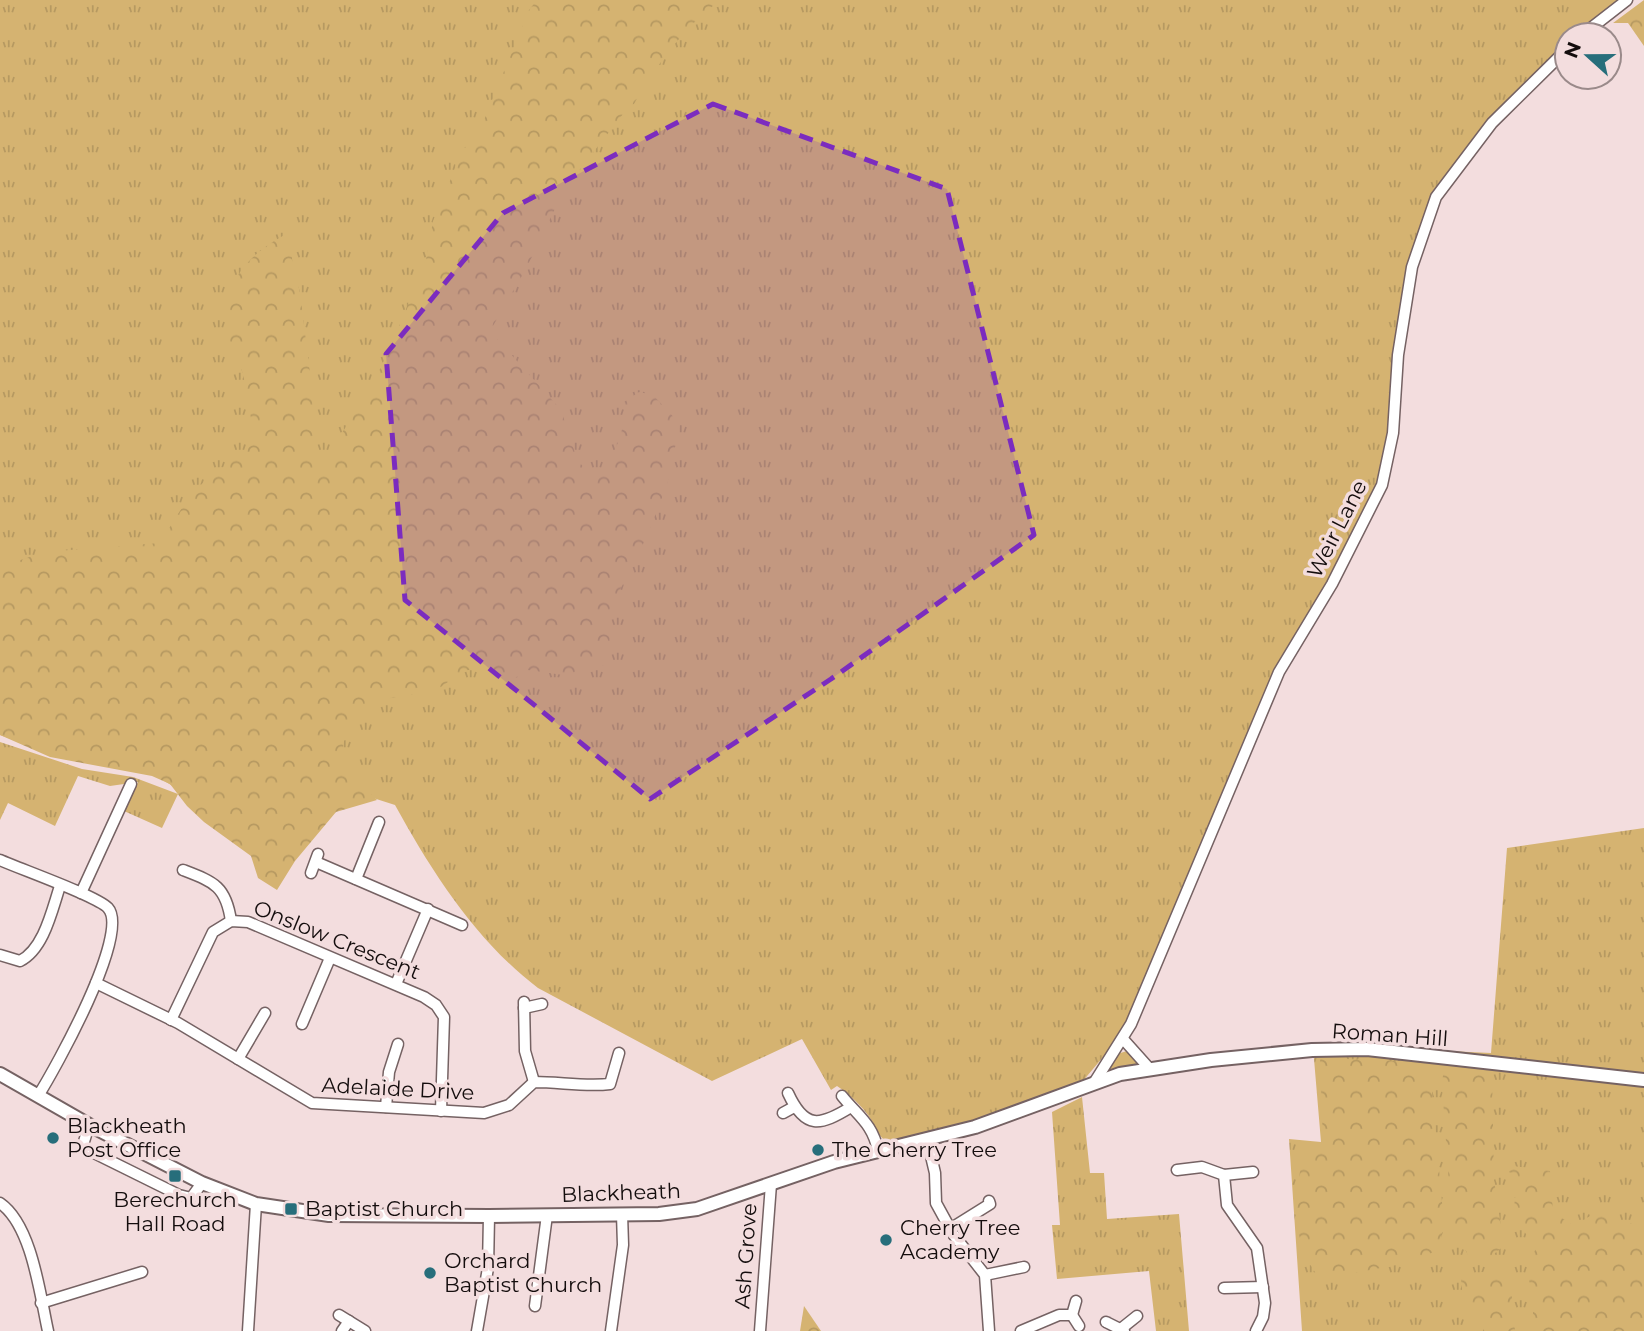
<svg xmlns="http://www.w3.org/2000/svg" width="1644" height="1331" viewBox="0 0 1644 1331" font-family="Montserrat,sans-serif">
<defs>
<pattern id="grass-tufts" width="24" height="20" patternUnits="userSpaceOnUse" patternTransform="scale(1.75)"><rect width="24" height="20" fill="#d5b371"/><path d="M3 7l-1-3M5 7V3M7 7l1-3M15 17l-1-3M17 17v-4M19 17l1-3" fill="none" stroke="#b69961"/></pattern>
<pattern id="forest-crowns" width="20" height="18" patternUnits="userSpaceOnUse" patternTransform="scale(1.75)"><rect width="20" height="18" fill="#d5b371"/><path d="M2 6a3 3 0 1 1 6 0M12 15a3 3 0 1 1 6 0" fill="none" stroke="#b69961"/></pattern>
</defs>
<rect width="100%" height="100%" fill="#f3ddde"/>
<g fill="url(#grass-tufts)">
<path d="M 0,0 L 1617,0 L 1581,35 L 1567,35 L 1567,49 L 1537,75 L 1436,197 L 1412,267 L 1393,433 L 1382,485 L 1279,672 L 1131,1024 L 1082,1082 L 975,1122 L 886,1141 C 877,1135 876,1127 870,1118 C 863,1107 848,1093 837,1086 L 831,1090 L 802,1039 L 712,1081 L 538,988 C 476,941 432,872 395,805 L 370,797 L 181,791 L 151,773 L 50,753 L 0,735 Z"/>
<polygon points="0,742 82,769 133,777 178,794 162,828 124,811 138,782 110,786 78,776 55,826 8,803 0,820"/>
<polygon points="1644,828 1644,1331 1302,1331 1289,1139 1321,1142 1314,1059 1317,1045 1491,1053 1507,848"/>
<polygon points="1127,1051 1141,1065 1102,1074 1117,1054"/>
<polygon points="1082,1097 1090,1173 1104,1173 1107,1219 1179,1214 1189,1331 1156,1331 1149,1271 1057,1279 1052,1225 1060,1225 1052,1112"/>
</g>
<g fill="url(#forest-crowns)">
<path d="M 537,0 L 721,0 C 685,25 656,66 634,104 L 630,105 L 564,190 L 527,267 L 490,331 L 561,410 L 577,459 L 594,481 C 614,457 626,434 624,402 L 639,392 L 653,395 L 680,424 L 667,485 L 647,536 L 612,606 L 608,664 L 563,675 L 528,670 C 496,693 498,668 474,669 C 456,671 447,687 431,691 C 410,696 388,697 367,703 C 330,750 338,759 377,800 L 336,812 L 295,861 L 277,890 L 258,878 L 251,856 L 204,822 L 187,806 L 170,784 L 152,776 L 50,757 L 0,735 L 0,567 L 44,552 L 160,543 C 174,521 185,499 205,481 C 222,466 240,458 255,440 C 250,417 248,393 242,371 C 239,361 233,351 230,341 C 218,285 245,255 292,231 L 292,259 L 300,293 L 312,389 L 316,474 L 373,384 L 393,341 L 426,260 L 433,221 L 455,169 L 456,160 L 482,125 L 529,10 Z"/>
<polygon points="1601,0 1629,0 1595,28 1591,17"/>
<polygon points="1644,0 1644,46 1628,23 1613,23"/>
<path d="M 1320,1058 L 1401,1061 L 1430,1070 L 1444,1224 C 1442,1230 1442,1240 1439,1246 C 1428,1265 1344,1273 1320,1279 C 1289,1239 1296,1203 1302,1156 L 1323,1145 Z"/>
<polygon points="1444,1066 1492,1072 1494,1180 1504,1246 1485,1261 1469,1257 1464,1247 1453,1241 1442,1085"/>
<polygon points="1506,1165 1550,1171 1553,1212 1577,1228 1586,1218 1596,1214 1640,1226 1644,1223 1644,1331 1533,1331 1533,1301 1527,1269 1536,1248 1513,1216 1516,1190 1512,1173 1502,1170"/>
<polygon points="1492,1269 1510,1277 1515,1331 1483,1331 1484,1318 1463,1299 1461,1279"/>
<polygon points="804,1306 821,1331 800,1331"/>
</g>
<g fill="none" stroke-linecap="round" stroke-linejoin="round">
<defs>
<g id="minor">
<polyline points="1582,35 1627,0"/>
<path d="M 0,860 C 20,869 97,896 108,908 C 131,933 55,1069 38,1096"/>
<polyline points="316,862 462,925"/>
<path d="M 183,870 C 214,882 226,886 231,921"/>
<polyline points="311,873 318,854"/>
<polyline points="356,879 379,822"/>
<polyline points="81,893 131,784"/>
<path d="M 0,955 L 20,961 C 44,949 52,910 60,886"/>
<path d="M 96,983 L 178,1023 L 312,1103 L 484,1113 L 509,1105 L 534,1082 C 560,1082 585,1087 610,1084 L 619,1053"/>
<polyline points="396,984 428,909"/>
<polyline points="524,1002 525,1051 534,1082"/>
<polyline points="524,1008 542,1004"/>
<polyline points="171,1020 213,932 231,921 248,922 424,997 436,1005 444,1017 441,1111"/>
<polyline points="302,1024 330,958"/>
<polyline points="1123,1039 1149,1068"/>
<polyline points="238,1059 265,1013"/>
<polyline points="1094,1083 1131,1024 1279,672 1332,584 1382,485 1393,433 1398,355 1412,267 1436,197 1492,123 1567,49"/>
<path d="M 788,1093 C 805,1130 820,1126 851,1107"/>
<path d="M 842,1096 C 858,1116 873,1124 878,1151"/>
<polyline points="386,1107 389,1072 398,1044"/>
<polyline points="783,1113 794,1107"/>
<polyline points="89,1125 83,1145 88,1150 179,1195 191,1198 202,1183"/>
<polyline points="927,1139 935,1173 936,1203 953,1234 985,1275 989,1331"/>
<polyline points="1177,1170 1202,1167 1224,1175 1227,1205 1257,1248 1265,1303 1263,1317 1256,1331"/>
<polyline points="1224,1175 1253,1172"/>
<path d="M 0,1203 C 32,1225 40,1295 48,1331"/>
<polyline points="950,1229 990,1204 989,1201"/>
<polyline points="985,1275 1024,1267"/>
<polyline points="1224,1288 1263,1287"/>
<polyline points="41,1303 142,1272"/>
<polyline points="535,1306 547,1215"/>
<polyline points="339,1315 365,1331"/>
<polyline points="1072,1315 1079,1326"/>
<polyline points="1106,1322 1124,1331"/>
<polyline points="1122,1328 1137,1316"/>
<polyline points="248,1331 256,1204"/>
<polyline points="342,1331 349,1321"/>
<polyline points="477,1331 488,1268 489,1216"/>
<polyline points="611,1331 623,1245 622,1214"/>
<polyline points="760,1331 771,1184"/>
<polyline points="1021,1331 1059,1315 1072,1315 1076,1301"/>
</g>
<polyline id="major" points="0,1074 89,1125 202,1183 256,1204 329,1215 489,1216 659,1214 697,1209 834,1162 975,1127 1120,1074 1211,1060 1312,1050 1367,1049 1644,1080"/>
</defs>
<use href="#minor" stroke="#756263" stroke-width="13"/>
<use href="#major" stroke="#756263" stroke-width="16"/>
<use href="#minor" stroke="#fff" stroke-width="10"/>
<use href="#major" stroke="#fff" stroke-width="12"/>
</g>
<path fill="#7b2cbf" fill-opacity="0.2" stroke="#7b2cbf" stroke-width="5" stroke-dasharray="14 9" stroke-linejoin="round" d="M 713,104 L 947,189 L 1034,535 L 831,679 L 650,799 L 405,600 L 386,354 L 503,213 Z"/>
<g fill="#276e7b" stroke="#f3ddde" stroke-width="2.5">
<circle cx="53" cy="1138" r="7"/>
<circle cx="818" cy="1150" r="7"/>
<rect x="168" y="1169" width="14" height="14" rx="3.5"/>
<rect x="284" y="1202" width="14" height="14" rx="3.5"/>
<circle cx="886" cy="1240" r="7"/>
<circle cx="430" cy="1273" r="7"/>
</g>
<g text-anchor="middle" stroke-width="7" stroke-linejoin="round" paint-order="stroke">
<g font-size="21" fill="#140d0d" stroke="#f3ddde">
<text transform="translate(1337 529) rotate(-63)" y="7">Weir Lane</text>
<text transform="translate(337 940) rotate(22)" y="7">Onslow Crescent</text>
<text transform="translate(1390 1035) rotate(4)" y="7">Roman Hill</text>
<text transform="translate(398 1089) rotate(3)" y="7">Adelaide Drive</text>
<text transform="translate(621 1193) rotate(-2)" y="7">Blackheath</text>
<text transform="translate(746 1256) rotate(-86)" y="7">Ash Grove</text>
</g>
<g font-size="21" fill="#140d0d" stroke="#f3ddde" text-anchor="start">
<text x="67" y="1133">Blackheath<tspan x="67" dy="24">Post Office</tspan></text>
<text x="832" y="1157">The Cherry Tree</text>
<text x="175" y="1207" text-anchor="middle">Berechurch<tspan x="175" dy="24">Hall Road</tspan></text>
<text x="305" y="1216">Baptist Church</text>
<text x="900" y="1235">Cherry Tree<tspan x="900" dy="24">Academy</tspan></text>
<text x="444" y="1268">Orchard<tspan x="444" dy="24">Baptist Church</tspan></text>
</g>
</g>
<g transform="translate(1588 56) rotate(291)"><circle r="33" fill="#f3ddde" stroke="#9a8a8a" stroke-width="2"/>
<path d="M0-5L12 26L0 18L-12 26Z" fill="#276e7b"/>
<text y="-10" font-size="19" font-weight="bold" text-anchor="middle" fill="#140d0d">N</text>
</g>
</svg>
